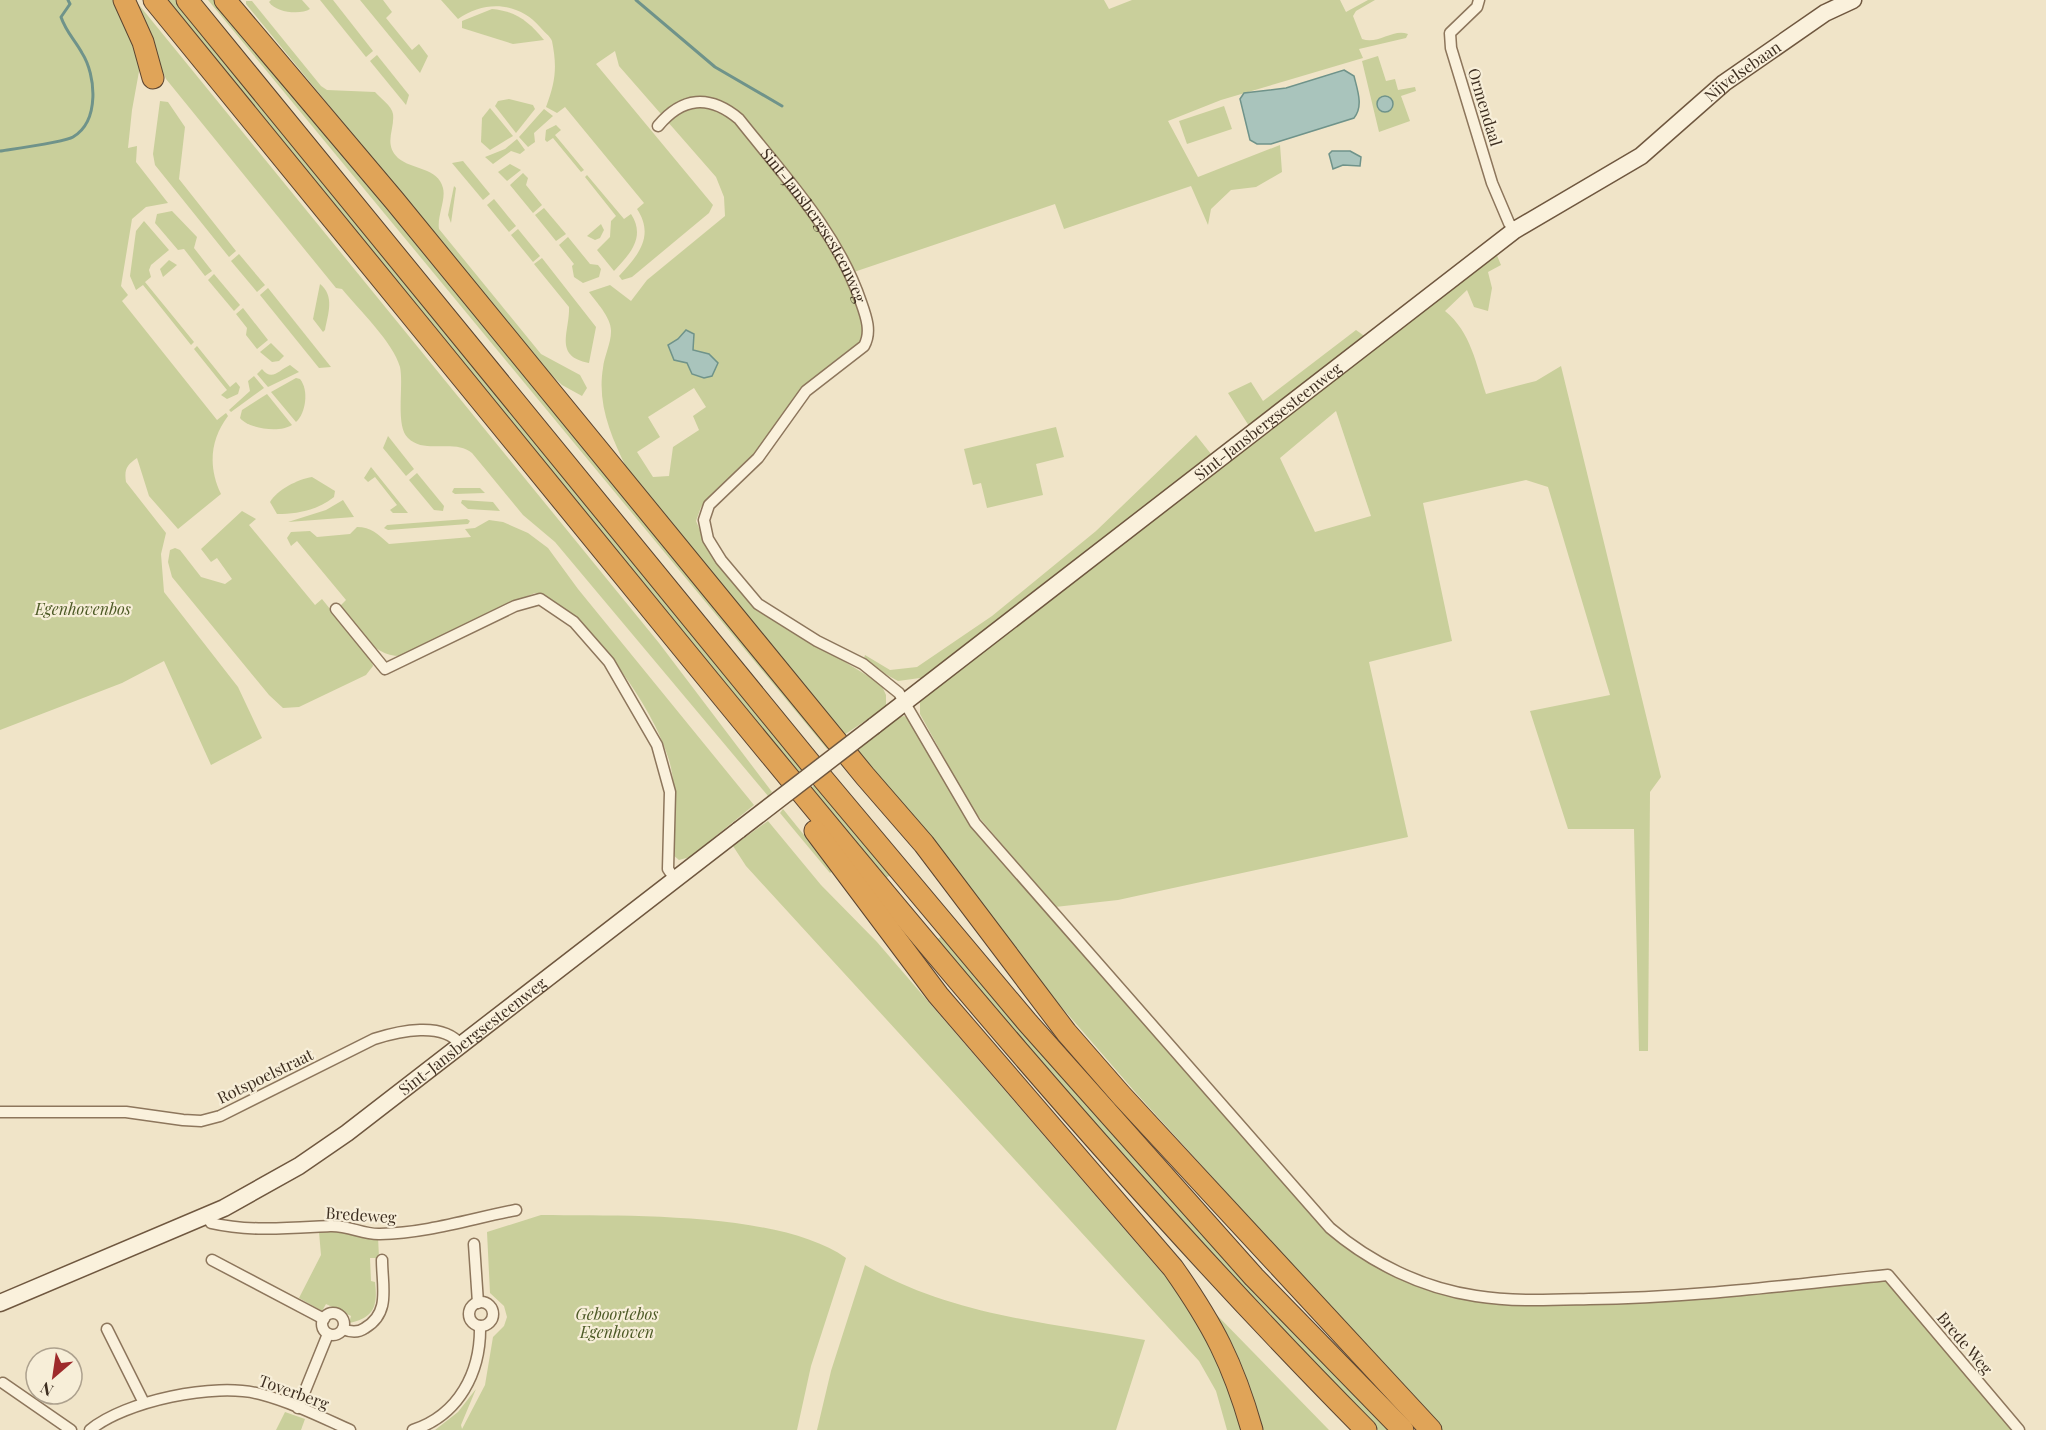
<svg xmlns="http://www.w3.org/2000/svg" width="2046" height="1430" viewBox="0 0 2046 1430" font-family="'Playfair Display',serif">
<rect width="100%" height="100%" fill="#f0e4c8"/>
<g fill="#c9cf9b" fill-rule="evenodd">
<path d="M 0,0 L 113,0 L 127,25 L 140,66 L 132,110 L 128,148 L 137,146 L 136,162 L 168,203 L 146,207 L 132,219 L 121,286 L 128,295 L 122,301 L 217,420 L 226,413 L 228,416 C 210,440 208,467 221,494 L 178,529 L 149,496 L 137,458 C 127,465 124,469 126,482 L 166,533 L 161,554 L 164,592 L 238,687 L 262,738 L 211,765 L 164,661 L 122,683 L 0,730 Z"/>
<path d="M 135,0 L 659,643 L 772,792 L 768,796 L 555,542 L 523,515 L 472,453 C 454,438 425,455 408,438 C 395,426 404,386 400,367 C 393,342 359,310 342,289 L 336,288 L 166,79 L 141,22 Z"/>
<polygon points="167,0 175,0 803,769 797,773"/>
<polygon points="208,0 216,0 832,745 827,749"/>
<path d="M 271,0 L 302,0 L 310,9 C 301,15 276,13 269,2 Z"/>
<polygon points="320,0 333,0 373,51 366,57"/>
<polygon points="360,0 383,0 392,12 386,18 412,50 419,44 428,56 420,73"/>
<path d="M 441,0 L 1104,0 L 1109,9 L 1132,0 L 1340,0 L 1346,12 L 1368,0 L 1375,0 L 1356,11 L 1353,16 L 1362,39 C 1378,45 1393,28 1408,34 L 1406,38 L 1359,49 L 1363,58 L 1221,100 L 1168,121 L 1198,177 L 1280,145 L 1282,172 L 1256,187 L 1231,190 L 1211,209 L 1208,225 L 1191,186 L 1064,229 L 1055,204 L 851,273 L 864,329 L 860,342 L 803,388 L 750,459 L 701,507 L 696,521 L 707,547 L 755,607 L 881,684 L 886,695 L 886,707 L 844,735 L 626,467 C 611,436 597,404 603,368 C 604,357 611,343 611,332 C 612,318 596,302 589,292 L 610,285 L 631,301 L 647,280 L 725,216 L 724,197 L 716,177 L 619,66 L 615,51 L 596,64 L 713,205 L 709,213 L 632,277 L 622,280 L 619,276 C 638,256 655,236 637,209 L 644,203 L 565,107 L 557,113 L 546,107 C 556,81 557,66 552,41 C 551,37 543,31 540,27 C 518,2 485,0 458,19 ZM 694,388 L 706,407 L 693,416 L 699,430 L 673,447 L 669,476 L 653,477 L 637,452 L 660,437 L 648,417 Z"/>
<path d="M 246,1 L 252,1 L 321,86 L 327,90 L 375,92 C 380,98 392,106 393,114 C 395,129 383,144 398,158 C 412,170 438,167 443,188 C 446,200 437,216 439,229 L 541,354 L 580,375 L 587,388 L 582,396 L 562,385 L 543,367 L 246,4 Z"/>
<path d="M 492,9 C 516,11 529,22 544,40 L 513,44 L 462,28 L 462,21 Z"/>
<polygon points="377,55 409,95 406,105 370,61"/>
<polygon points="1378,56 1386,81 1395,79 1398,90 1415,87 1416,91 1401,96 1410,121 1379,132 1362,61"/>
<polygon points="509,99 533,105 535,109 516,133 495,106 498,101"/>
<polygon points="160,101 168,102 185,127 179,179 236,251 229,257 155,165 153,154"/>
<polygon points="1224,106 1232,129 1187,144 1179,121"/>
<polygon points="490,108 513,136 490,150 481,142 482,118"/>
<polygon points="544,109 553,116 534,133 535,142 528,147 519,137"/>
<polygon points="556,125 561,130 555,135 584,170 581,172 553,138 547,142 545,140 546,130"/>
<polygon points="517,139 525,150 520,154 511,151 493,164 485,157 505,149"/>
<polygon points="463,161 490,194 483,200 452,163"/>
<polygon points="510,164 521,170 507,181 498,172"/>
<polygon points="523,173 528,178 526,185 542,205 533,213 510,185"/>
<path d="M 587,175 L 624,219 L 631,214 C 646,237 630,254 614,271 L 597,250 L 610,237 L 611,221 L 616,216 L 585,177 Z"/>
<polygon points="454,186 456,188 451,223 448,215"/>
<polygon points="494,199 516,226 509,232 487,205"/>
<polygon points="544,208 566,234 556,241 535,215"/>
<polygon points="172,211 197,237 194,248 212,271 205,276 184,249 178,250 155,223 157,214"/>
<polygon points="144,221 169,250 151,265 149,270 151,277 145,282 194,342 191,345 143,285 136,290 130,276 136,231"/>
<polygon points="601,224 604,230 600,238 595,240 587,236"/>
<polygon points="518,229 540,256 533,262 511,235"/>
<polygon points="568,237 590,264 598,265 601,269 599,277 583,283 574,277 572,266 574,264 559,245"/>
<path d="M 1493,246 L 1501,265 L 1488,272 L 1492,288 L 1488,311 L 1474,307 L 1467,290 L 1445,311 C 1471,332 1476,364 1486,394 L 1536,381 L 1561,366 L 1661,777 L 1650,792 L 1648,1051 L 1639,1051 L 1634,829 L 1568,829 L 1530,711 L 1610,695 L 1548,487 L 1526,480 L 1423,503 L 1452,641 L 1369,662 L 1408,837 L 1118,900 L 1055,907 L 973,810 L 920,714 L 920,678 L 898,681 L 863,662 L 865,655 L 890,670 L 917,667 L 992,616 L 1096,531 L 1196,435 L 1211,454 L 1249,426 L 1228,393 L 1251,382 L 1263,401 L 1356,330 L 1370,340 ZM 1336,411 L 1371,516 L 1315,532 L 1280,458 Z"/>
<polygon points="239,254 265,285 257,292 231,261"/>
<path d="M 542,258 L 596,327 L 589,363 C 553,356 570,332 569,307 L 534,264 Z"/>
<polygon points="169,260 177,265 163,277 160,269"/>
<polygon points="214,274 240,305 234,311 208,280"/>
<path d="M 320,284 C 335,296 328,314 325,330 L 323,332 L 313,319 Z"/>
<polygon points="268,288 331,367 319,368 260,295"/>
<polygon points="243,308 268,340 257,349 246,335 247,328 236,314"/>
<polygon points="271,343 284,356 279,361 272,362 260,352"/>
<polygon points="197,346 230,387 236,382 240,387 238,394 227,399 221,395 227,390 194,349"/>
<path d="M 290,365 L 299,372 L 268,387 L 257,374 L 262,369 C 272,382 279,370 290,365 Z"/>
<polygon points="254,376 264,388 231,412 229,410 250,391 248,381"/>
<path d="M 296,378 L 300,379 C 309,390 306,413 296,422 L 271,392 Z"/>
<path d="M 267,394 L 292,425 C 280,433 249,429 240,418 L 242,410 Z"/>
<polygon points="1056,427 1064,457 1036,464 1043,495 987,508 981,483 973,485 964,449"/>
<polygon points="388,436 414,469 406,476 383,448"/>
<polygon points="371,467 408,513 393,513 390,510 397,505 375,477 368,482 364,478"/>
<polygon points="417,473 444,506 443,511 434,510 409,480"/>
<path d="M 312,477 L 335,491 L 334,497 C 318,510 298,514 277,514 L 270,502 C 277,490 298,479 312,477 Z"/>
<polygon points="454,488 480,488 485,493 455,494 452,492"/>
<polygon points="343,500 354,517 288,522 326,510"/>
<polygon points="462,500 493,502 500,511 468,509 461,503"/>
<polygon points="242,511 256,519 249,525 315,605 322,599 372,661 373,666 366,675 299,707 283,708 269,695 172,577 168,562 170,550 175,548 180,550 201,577 225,584 232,579 217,558 211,562 201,549"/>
<polygon points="467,519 470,521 468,524 388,530 384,528 387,525"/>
<path d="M 489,520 L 503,522 L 528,533 L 548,548 L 578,589 L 754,805 L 690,857 L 679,860 L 673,855 C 674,824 678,791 669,760 C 655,709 586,610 535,593 L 496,609 L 403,656 C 372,658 357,627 340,606 L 346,600 L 297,541 L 291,546 L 287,538 L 291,532 L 310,531 L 317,537 L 350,534 L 357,527 C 371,527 378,534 389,544 L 471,537 L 465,529 L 475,528 Z"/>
<polygon points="904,716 909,719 951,789 1304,1203 1350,1250 1373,1264 1476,1301 1515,1305 1638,1303 1889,1280 2013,1430 1442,1430 1136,1093 1026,966 857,751 896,718"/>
<polygon points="814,785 890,875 885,879 810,790"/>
<polygon points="783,809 833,871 830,873 780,813"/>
<polygon points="768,821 821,885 877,942 1175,1288 1208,1338 1244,1430 1227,1430 1216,1391 1199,1361 746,866 733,846"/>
<path d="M 942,936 L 1202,1235 L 1388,1430 L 1378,1430 C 1224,1272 1079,1107 935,941 Z"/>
<path d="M 541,1215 C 622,1216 780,1211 846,1258 L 811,1366 L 797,1430 L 435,1430 L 458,1412 L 476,1389 L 461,1425 L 462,1429 L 485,1385 L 493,1337 L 504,1326 L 507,1317 L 504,1306 L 490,1293 L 487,1232 Z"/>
<path d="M 319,1232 L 348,1232 L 378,1237 L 379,1258 L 370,1258 L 371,1281 L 375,1282 C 378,1306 374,1318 349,1323 L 351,1316 L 326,1304 L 322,1311 L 299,1298 L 321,1255 Z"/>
<path d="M 865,1265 C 949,1315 1050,1323 1145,1340 L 1116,1430 L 817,1430 L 831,1371 Z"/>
<polygon points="1210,1308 1329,1430 1258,1430"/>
<polygon points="285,1412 305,1419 301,1430 276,1430"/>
</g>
<g fill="#a9c4bc" stroke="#6f938a" stroke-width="1.5">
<path d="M 1344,70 L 1354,76 C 1357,89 1364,106 1354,118 L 1271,144 L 1257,144 L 1250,140 L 1240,99 L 1244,93 L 1286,88 Z"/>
<circle cx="1385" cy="104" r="8"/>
<polygon points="1350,151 1361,157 1360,166 1343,165 1333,169 1329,154 1332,151"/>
<polygon points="686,330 694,334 693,350 709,354 718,363 712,376 704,378 692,374 687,363 674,360 668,345 678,339"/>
</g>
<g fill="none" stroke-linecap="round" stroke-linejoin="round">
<g stroke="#6f938a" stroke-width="3">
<polyline points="636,0 715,67 782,106"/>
<path d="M 0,151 C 13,149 65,142 73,137 C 100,121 96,75 82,53 C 75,40 66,32 61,17 L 70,4 L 68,0"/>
</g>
<defs>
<g id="minor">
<polyline points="1479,0 1477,7 1450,33 1451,48 1492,183 1509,223 1515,230"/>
<path id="s1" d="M 658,126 C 682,97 709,94 739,119 C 784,176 837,231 861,302 C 866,316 872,332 864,346 L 806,391 L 758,458 L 709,505 L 704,520 L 708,539 L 721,560 L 758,604 L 817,641 L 863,664 L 899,693 L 975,823 L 1330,1228 C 1371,1263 1422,1288 1476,1296 C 1513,1302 1551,1300 1589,1299 C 1689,1298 1788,1285 1888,1275 L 2019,1430"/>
<polyline points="336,609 385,669 515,606 540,599 574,622 609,662 657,745 670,792 668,869 670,872"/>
<path d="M 0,1112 L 126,1112 L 183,1120 L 201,1121 L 220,1116 L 374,1039 C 399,1031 443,1021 461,1045"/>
<path d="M 207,1216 L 211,1223 C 250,1232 291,1228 330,1226 C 348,1225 364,1235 380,1234 C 427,1233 470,1219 516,1210"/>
<polyline points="474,1244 478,1303"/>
<polyline points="212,1260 324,1319"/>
<circle cx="481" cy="1314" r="12"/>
<circle cx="333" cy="1324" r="11"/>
<polyline points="107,1329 144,1403"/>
<path d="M 343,1329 C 350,1332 358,1333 365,1328 C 391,1313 382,1286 382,1260"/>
<polyline points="3,1383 71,1430"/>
<polyline points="298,1408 328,1334"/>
<path d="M 90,1430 C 125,1401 215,1382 260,1394 C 291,1402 321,1417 350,1430"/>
<path d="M 413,1430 C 459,1415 481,1372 480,1326"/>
</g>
<g id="secondary">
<path id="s2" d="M 874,726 L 1515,230 L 1641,156 L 1724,83 L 1825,13 L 1853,0"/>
<path id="s3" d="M 0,1303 L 224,1208 L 299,1166 L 347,1133 L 739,830"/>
</g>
<g id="motorway">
<polyline points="124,0 143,42 153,78"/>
<path d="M 154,0 C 333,219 511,438 690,657 C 907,922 1125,1187 1366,1430"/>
<polyline points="187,0 824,780 1027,1022 1254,1277 1403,1430"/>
<polyline points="225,0 394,200 865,776 924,844 1066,1032 1121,1095 1431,1430"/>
<path d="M 815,831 L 938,995 L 1173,1268 C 1213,1325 1233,1363 1252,1430"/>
</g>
</defs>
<use href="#minor" stroke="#8d765c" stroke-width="13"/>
<use href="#secondary" stroke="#6f573f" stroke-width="19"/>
<use href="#motorway" stroke="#5b4430" stroke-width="23"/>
<use href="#minor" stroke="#faf1dc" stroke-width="10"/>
<use href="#secondary" stroke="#faf1dc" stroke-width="16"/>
<use href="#motorway" stroke="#e0a458" stroke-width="21"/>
<defs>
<polyline id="secondary-bridge" points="739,830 874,726"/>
</defs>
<use href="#secondary-bridge" stroke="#6f573f" stroke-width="19" stroke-linecap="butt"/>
<use href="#secondary-bridge" stroke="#faf1dc" stroke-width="16"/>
</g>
<g text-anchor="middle" stroke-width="4.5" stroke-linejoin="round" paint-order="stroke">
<g font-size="16" fill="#3d2e20" stroke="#f7eed8">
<text dy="6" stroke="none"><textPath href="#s2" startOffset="1089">Nijvelsebaan</textPath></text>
<text transform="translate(1485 107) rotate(73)" y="6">Ormendaal</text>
<text dy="6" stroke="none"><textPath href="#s1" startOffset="224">Sint-Jansbergsesteenweg</textPath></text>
<text dy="6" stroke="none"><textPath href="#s2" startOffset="498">Sint-Jansbergsesteenweg</textPath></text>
<text dy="6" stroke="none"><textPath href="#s3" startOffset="546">Sint-Jansbergsesteenweg</textPath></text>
<text transform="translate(265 1076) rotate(-26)" y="6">Rotspoelstraat</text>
<text transform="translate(361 1215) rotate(4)" y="6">Bredeweg</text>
<text transform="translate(1965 1343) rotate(50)" y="6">Brede Weg</text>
<text transform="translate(294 1392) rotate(20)" y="6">Toverberg</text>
</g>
<g font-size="16" font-style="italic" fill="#4d5a26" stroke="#f7eed8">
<text x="83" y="615">Egenhovenbos</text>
<text x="617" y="1320">Geboortebos<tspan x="617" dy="18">Egenhoven</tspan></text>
</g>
</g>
<g transform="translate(54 1376) rotate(209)"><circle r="28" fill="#f7eed8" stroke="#ada18e" stroke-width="1.5"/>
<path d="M0-4.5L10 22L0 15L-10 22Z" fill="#9e2a2b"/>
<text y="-9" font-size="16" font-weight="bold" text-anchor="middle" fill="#3d2e20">N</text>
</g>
</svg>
